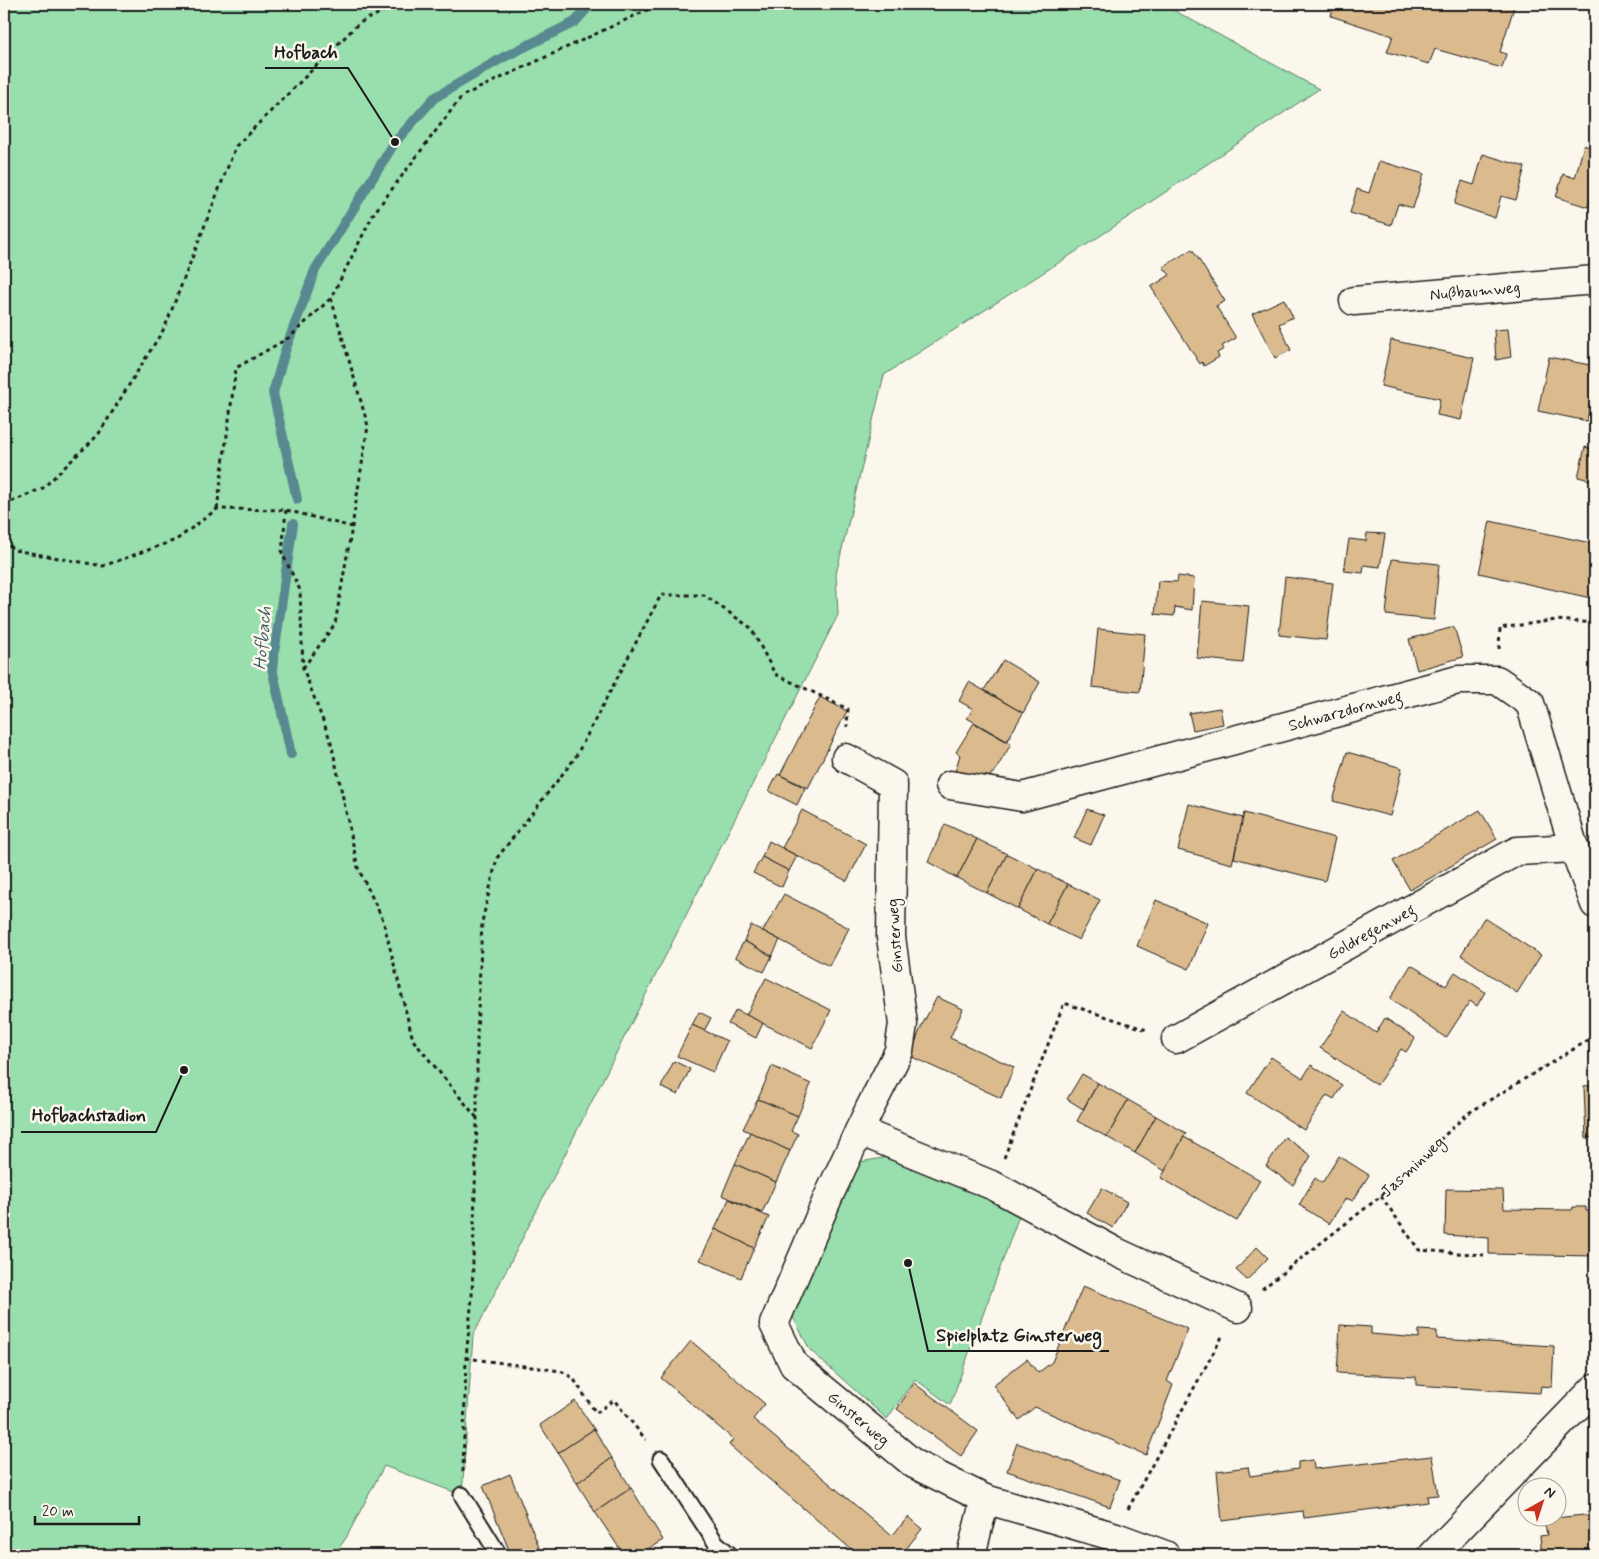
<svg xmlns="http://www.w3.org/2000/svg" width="1599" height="1559" viewBox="0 0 1599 1559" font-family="Mynerve,sans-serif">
<rect width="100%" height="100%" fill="#fbf7ec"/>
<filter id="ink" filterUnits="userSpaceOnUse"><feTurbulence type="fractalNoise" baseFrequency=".02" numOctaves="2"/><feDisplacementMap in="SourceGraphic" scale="10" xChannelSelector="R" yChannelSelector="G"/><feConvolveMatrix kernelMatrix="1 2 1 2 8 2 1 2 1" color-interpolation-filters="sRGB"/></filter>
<g filter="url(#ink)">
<g fill="#98dfad" stroke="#5a7e64">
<polygon points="4,4 1162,4 1319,89 1094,240 884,375 836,574 838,615 473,1336 462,1495 384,1466 346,1538 334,1555 4,1555"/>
<polygon points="900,1155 1020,1213 950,1405 915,1379 887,1419 810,1350 791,1313 860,1162"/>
</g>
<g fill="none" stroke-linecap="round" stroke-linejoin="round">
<g stroke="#598990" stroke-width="10">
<polyline points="297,499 273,393 285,351 315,270 395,142 434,98 504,57 575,22 591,4"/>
<polyline points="291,754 272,668 293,524"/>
</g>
</g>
<g fill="#dbbb8e" stroke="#1c1c1c">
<polygon points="1334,4 1515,4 1500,52 1506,54 1502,68 1435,49 1429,64 1387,52 1393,36 1331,16"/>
<polygon points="1584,145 1595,149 1595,186 1594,186 1588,207 1556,197 1563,174 1575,178"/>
<polygon points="1483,154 1525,167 1516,200 1501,196 1495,218 1454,204 1462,181 1474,185"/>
<polygon points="1379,161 1424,174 1413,208 1398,204 1391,225 1350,213 1357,189 1369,193"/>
<polygon points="1192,249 1225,301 1216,306 1236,338 1222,346 1224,349 1217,353 1219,357 1204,366 1202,362 1200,364 1151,287 1170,275 1163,267"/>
<polygon points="1284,299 1293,317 1279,324 1291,350 1275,358 1252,314"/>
<polygon points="1508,329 1511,357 1496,360 1494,330"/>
<polygon points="1391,340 1474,358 1461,420 1437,415 1440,399 1381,386"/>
<polygon points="1549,357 1595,366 1595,377 1587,421 1538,411"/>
<polygon points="1595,377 1595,411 1589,410"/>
<polygon points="1585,447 1595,450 1595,481 1578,477"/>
<polygon points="1490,521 1595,544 1595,599 1479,573"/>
<polygon points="1367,533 1385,534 1380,567 1364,565 1363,573 1344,571 1349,539 1366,541"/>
<polygon points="1392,559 1439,564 1434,620 1386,615"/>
<polygon points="1178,576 1194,578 1192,610 1175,607 1174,616 1155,614 1158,581 1177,582"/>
<polygon points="1285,577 1333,583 1326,640 1279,635"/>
<polygon points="1202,601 1249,606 1243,663 1197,658"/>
<polygon points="1454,627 1463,657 1417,670 1409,639"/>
<polygon points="1098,629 1145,634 1140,692 1092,687"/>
<polygon points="1003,660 1040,682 1023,713 984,690"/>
<polygon points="969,682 1023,713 1007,741 967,718 973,709 959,701"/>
<polygon points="820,697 847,711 808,788 780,775"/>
<polygon points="1220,708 1223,724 1193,730 1189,713"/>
<polygon points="974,723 1011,744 994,773 992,773 985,784 953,778 960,755 956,752"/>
<polygon points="1347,752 1402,768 1390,816 1333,801"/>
<polygon points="1595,765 1595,801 1589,800"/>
<polygon points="778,774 805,788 797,805 769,791"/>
<polygon points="1189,804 1243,818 1232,864 1178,850"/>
<polygon points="1087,809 1104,815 1091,845 1074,838"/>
<polygon points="802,810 866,844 847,881 782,848"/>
<polygon points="1480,810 1497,839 1410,890 1393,861"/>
<polygon points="1244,813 1335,838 1325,881 1234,858"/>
<polygon points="945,824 977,839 957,878 928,862"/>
<polygon points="977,839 1007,854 987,893 957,878"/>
<polygon points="769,841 797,856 789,871 762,857"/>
<polygon points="1007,854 1038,869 1018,909 987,893"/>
<polygon points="762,857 789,871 782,887 753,873"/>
<polygon points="1038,869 1068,884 1047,924 1018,909"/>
<polygon points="1068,884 1100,900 1079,940 1047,924"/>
<polygon points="784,894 849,928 829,966 763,931"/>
<polygon points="1156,900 1208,923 1189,969 1137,946"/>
<polygon points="1484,918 1541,955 1517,993 1461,955"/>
<polygon points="751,925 780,940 772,956 744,941"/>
<polygon points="744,941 772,956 764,972 735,957"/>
<polygon points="1411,965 1446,986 1455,972 1485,992 1477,1006 1470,1001 1446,1038 1390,999"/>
<polygon points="766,978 831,1010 812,1048 746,1015"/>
<polygon points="937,997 963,1009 950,1038 1014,1067 1001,1098 910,1056 922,1025"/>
<polygon points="736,1010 763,1023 756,1038 728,1024"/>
<polygon points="1344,1011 1376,1033 1385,1018 1415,1038 1406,1052 1401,1049 1377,1085 1320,1048"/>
<polygon points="699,1012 711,1018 704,1031 692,1025"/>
<polygon points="692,1025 727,1041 713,1072 677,1056"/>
<polygon points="1271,1057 1303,1078 1311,1065 1342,1085 1334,1099 1327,1095 1304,1130 1247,1093"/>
<polygon points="674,1061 690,1069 678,1095 661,1087"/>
<polygon points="772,1066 811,1084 798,1116 758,1099"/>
<polygon points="1082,1074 1098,1083 1083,1109 1067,1099"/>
<polygon points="1098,1083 1128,1100 1107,1137 1077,1121"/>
<polygon points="1595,1085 1595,1137 1586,1138 1584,1086"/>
<polygon points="758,1099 798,1116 791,1131 798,1134 790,1151 743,1129"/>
<polygon points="1128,1100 1156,1116 1135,1153 1107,1137"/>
<polygon points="1156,1116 1186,1133 1165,1171 1135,1153"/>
<polygon points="750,1132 790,1151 776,1182 735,1164"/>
<polygon points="1184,1137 1260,1180 1237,1221 1161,1178"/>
<polygon points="1285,1137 1311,1156 1293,1185 1266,1166"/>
<polygon points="1339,1156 1369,1175 1353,1201 1346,1198 1329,1224 1299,1205 1315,1178 1322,1183"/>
<polygon points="735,1164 776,1182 762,1213 722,1195"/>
<polygon points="1102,1188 1127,1202 1113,1228 1087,1213"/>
<polygon points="1446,1189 1503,1190 1504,1209 1572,1210 1573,1207 1586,1207 1586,1211 1595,1211 1595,1256 1489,1254 1489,1238 1445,1235"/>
<polygon points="729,1199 769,1217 754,1248 715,1229"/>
<polygon points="715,1229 754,1248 741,1278 700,1260"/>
<polygon points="1257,1247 1268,1258 1247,1280 1236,1270"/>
<polygon points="1083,1286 1188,1329 1167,1381 1173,1385 1146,1455 1035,1407 1019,1420 993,1385 1027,1359 1038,1373 1052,1362"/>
<polygon points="1340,1325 1371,1327 1371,1334 1419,1338 1419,1330 1437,1331 1437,1339 1554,1346 1552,1387 1541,1386 1540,1393 1416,1385 1416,1377 1337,1373"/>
<polygon points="691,1341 765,1404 753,1419 892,1536 908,1517 922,1529 901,1555 858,1555 729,1445 733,1439 661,1378"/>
<polygon points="914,1383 978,1431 961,1456 897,1409"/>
<polygon points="575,1401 594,1429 558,1453 540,1425"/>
<polygon points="594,1429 612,1458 577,1483 558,1453"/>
<polygon points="1017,1443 1120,1480 1110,1507 1007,1471"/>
<polygon points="1432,1456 1438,1495 1427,1496 1428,1502 1304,1518 1303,1511 1222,1521 1217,1471 1248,1467 1250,1476 1298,1469 1298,1462 1313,1460 1314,1469"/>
<polygon points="612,1458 631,1488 595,1512 577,1483"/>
<polygon points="510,1474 542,1555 511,1555 483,1486"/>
<polygon points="631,1488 663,1540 638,1555 624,1555 595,1512"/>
<polygon points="1595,1514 1595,1555 1542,1555 1540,1536 1547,1535 1544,1519"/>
</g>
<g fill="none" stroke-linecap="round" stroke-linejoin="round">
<defs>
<g id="lane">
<polyline points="661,1459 716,1543 730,1555"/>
<polyline points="462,1495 499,1555"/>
</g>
<g id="street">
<polyline points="1354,301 1595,280"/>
<polyline points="846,758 893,784 891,937 903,1024 899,1051 870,1108 830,1193 774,1324 794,1365 914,1464 985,1499 1116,1537 1165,1555"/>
<polyline points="950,785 1022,797 1458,680 1497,680 1530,703 1574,848 1595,904"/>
<polyline points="1176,1039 1517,851 1574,848"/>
<polyline points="859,1131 994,1186 1114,1251 1238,1308"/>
<polyline points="971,1555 985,1499"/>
<polyline points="1433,1555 1595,1388"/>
</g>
</defs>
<use href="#lane" stroke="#1c1c1c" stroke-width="19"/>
<use href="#street" stroke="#1c1c1c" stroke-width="31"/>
<g stroke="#1c1c1c" stroke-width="3" stroke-dasharray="4 4" stroke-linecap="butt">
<polyline points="4,505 43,488 98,435 165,327 236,146 359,23 399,4"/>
<polyline points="217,509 236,368 290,337 331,298"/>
<polyline points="286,510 282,553 300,590 303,668 331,742 358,868 383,920 413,1040 477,1118"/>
<polyline points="4,539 14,550 103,566 176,540 217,509 286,510 352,527"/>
<polyline points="1499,649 1500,628 1556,620 1595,623"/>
<polyline points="303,668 335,624 352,527 368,426 331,298 374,213 462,96 660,4"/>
<polyline points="1004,1158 1064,1003 1147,1030"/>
<polyline points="1381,1196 1419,1250 1484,1255"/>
<polyline points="1262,1289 1381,1196 1467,1114 1595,1036"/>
<polyline points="466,1358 561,1371 573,1378 596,1413 614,1400 646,1440"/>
<polyline points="463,1472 466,1358 472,1297 477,1119 477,1035 482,922 497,858 575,758 661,595 704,595 751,628 775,674 848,709 847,727"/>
<polyline points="1128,1509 1223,1335"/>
</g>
<use href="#lane" stroke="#fbf7ec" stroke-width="15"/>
<use href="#street" stroke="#fbf7ec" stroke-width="28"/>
</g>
</g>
<g text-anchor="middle" stroke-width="5" stroke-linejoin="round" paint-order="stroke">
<g font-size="16" fill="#1c1c1c" stroke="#fbf7ec">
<text transform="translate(1475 290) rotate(-5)" y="6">Nußbaumweg</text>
<text transform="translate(1345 710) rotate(-15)" y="6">Schwarzdornweg</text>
<text transform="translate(1371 931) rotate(-29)" y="6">Goldregenweg</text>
<text transform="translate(894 936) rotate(-94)" y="6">Ginsterweg</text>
<text transform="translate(1412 1166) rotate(-43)" y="6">Jasminweg</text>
<text transform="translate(859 1418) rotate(40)" y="6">Ginsterweg</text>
</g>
<g font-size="18" font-style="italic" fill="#405c60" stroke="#fbf7ec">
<text transform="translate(262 638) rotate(-85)" y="6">Hofbach</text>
</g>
</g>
<path fill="none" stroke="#1c1c1c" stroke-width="2" d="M395 142L348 68H265M184 1070L156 1132H21M908 1263L928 1351H1109"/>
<g fill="#1c1c1c" stroke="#fbf7ec" stroke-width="2">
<circle cx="395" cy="142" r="5"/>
<circle cx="184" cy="1070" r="5"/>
<circle cx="908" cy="1263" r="5"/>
</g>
<g font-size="18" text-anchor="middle" font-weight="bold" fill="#1c1c1c" stroke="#fbf7ec" stroke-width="5" stroke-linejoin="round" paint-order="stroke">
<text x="306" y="58">Hofbach</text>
<text x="89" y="1121">Hofbachstadion</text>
<text x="1019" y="1341">Spielplatz Ginsterweg</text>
</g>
<rect width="1599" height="1559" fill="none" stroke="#fbf7ec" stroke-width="20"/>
<rect x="10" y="10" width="1579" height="1539" fill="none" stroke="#1c1c1c" stroke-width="2" filter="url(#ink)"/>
<g transform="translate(1542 1502) rotate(39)"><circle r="24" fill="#fbf7ec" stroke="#a29f99"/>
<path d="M0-4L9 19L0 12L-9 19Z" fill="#c8321e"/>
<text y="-8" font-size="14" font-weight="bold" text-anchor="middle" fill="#1c1c1c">N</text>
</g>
<path d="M35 1516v8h104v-8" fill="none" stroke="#1c1c1c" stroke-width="2.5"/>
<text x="42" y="1516" font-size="15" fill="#1c1c1c" stroke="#fbf7ec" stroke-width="4" paint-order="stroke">20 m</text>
</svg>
